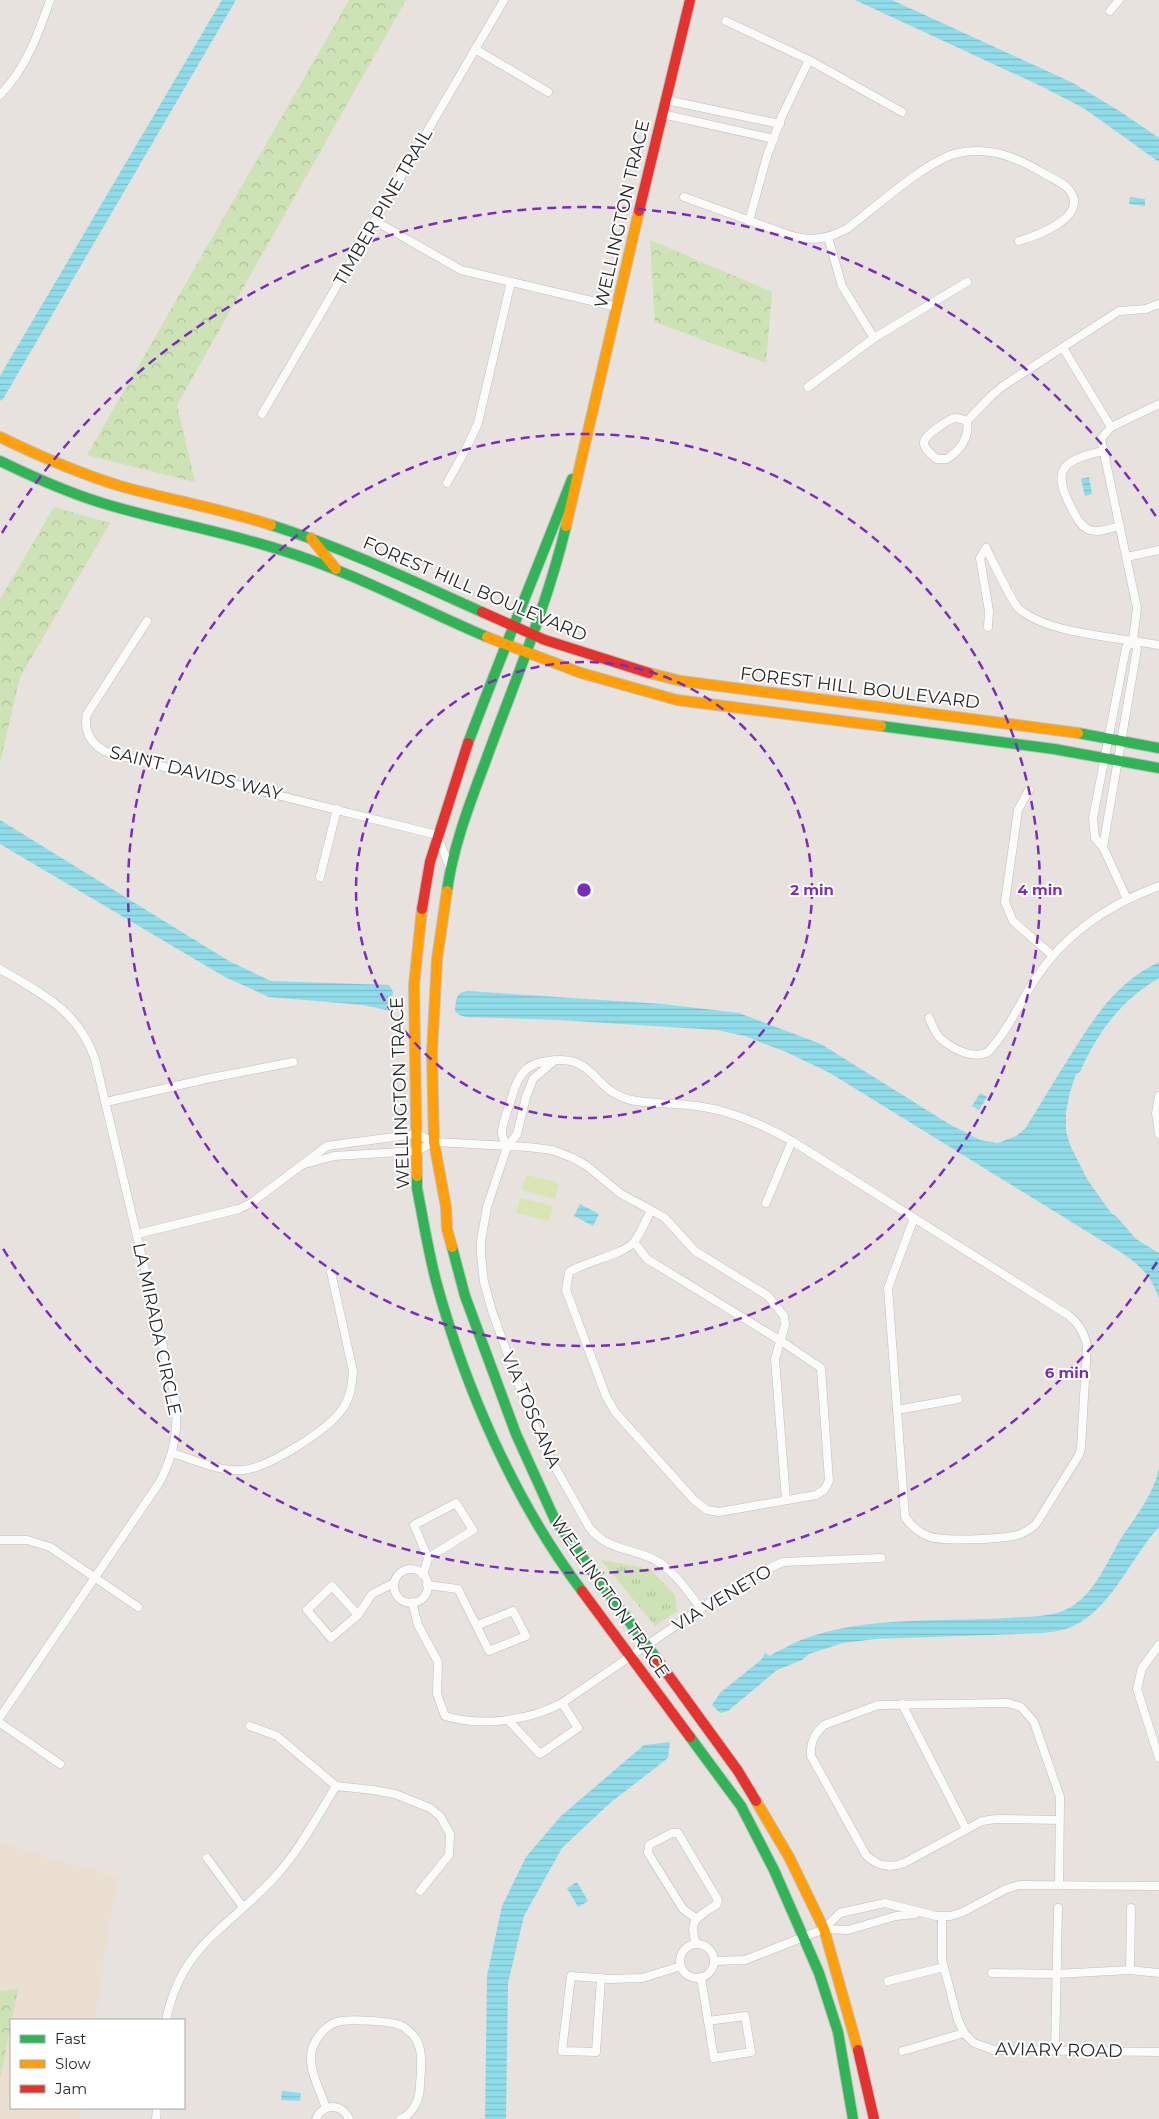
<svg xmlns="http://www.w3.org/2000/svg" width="1159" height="2119" viewBox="0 0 1159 2119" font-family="Montserrat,sans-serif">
<defs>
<pattern id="forest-crowns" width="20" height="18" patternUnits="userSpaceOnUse" patternTransform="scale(1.25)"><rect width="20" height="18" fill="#cde2b5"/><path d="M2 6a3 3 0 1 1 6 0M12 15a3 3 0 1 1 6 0" fill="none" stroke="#b0c29c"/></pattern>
<pattern id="park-tufts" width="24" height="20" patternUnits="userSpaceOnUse" patternTransform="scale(1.25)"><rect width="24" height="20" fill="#cde2b5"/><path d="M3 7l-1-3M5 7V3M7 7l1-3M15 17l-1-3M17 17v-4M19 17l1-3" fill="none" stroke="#b0c29c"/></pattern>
<pattern id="water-rules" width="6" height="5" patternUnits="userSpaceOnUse" patternTransform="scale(1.25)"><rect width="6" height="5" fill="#90dde9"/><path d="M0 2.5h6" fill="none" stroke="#7cbec8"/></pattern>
</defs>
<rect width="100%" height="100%" fill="#e7e2dd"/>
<polygon fill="#eadfd1" points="0,1843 117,1877 95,2020 11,2020 11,2108 82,2108 80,2119 0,2119"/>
<g fill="url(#forest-crowns)">
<polygon points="349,0 406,0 177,405 195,482 87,455"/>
<polygon points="650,240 772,292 766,363 655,322"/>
<polygon points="54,507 110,523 20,677 0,763 0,599"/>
<polygon points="18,1989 0,2079 0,1991"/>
</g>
<polygon fill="url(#park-tufts)" points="601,1560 650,1569 675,1595 677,1611 655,1626"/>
<g fill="#d9e6b3">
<polygon points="526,1175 559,1183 555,1199 522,1190"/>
<polygon points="520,1198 553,1206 549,1221 516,1213"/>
</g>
<g fill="url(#water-rules)">
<polygon points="222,0 236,0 3,399 0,401 0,376"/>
<polygon points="855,0 892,0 1073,83 1121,112 1159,138 1159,162 1085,109 1043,87"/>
<polygon points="1130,197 1145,199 1145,206 1129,204"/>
<polygon points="1089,477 1092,494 1085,496 1081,479"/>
<polygon points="0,820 229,961 271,981 389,985 393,992 391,1006 386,1010 363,1005 269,997 225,977 0,844"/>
<path d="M 1159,962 L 1159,978 C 1121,1000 1097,1033 1080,1072 L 1076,1074 L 1070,1092 L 1066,1112 L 1066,1131 L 1070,1145 L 1087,1179 L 1111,1213 L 1117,1217 L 1136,1239 L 1159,1253 L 1159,1298 C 1151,1277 1143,1268 1125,1255 L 830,1073 L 786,1052 L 745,1036 L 717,1030 L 558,1020 L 466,1017 L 459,1015 L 455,1011 C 456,999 456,992 468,991 L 663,1004 L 739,1013 L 821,1044 L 949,1124 L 980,1140 L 998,1143 L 1016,1136 L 1025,1129 C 1041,1103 1056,1078 1072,1053 C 1095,1016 1118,981 1159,962 Z"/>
<polygon points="980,1093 987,1097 979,1110 972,1106"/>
<polygon points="580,1204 599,1214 593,1226 574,1216"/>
<path d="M 1159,1467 L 1159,1527 C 1130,1558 1109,1615 1066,1629 C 1059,1631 1050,1632 1043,1633 L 875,1639 L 843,1643 L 809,1654 L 802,1660 L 777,1670 L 728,1711 L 720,1713 L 712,1705 L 720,1693 L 761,1660 L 765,1653 L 770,1656 C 776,1651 784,1649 790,1645 C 851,1615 940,1622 1008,1618 C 1029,1616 1052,1618 1071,1607 C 1095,1592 1106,1564 1120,1540 C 1134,1518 1155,1494 1159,1467 Z"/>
<polygon points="670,1742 668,1758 610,1803 562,1848 524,1916 508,1983 506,2119 485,2119 487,1976 502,1906 526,1857 561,1816 644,1745"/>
<polygon points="577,1882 588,1901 578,1907 567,1888"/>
<polygon points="282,2091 301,2093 300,2101 281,2100"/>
</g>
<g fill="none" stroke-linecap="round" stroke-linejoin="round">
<defs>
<g id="street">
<polyline points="1110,11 1119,0"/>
<polyline points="726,21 809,60 902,112"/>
<polyline points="475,49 548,92"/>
<path d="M 0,95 C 26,68 38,35 50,0"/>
<polyline points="666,100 780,124"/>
<polyline points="662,114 774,139"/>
<path d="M 684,197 L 789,235 C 811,242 829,239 848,228 C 876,207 927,160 958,153 C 991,146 1018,158 1045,174 C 1053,179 1065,183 1070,191 C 1089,217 1036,236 1019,241"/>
<polyline points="375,221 461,270 617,307"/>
<polyline points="749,221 767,156 782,116 809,60"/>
<polyline points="828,237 842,286 874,338"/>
<polyline points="1063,348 1111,427 1101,439 1137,608 1133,640 1126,648 1093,818 1095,838 1103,847 1127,899"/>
<polyline points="808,387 874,338 967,282"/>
<polyline points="262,414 504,0"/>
<path d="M 967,421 C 970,438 960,450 947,459 L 937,459 C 932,455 924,449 924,443 C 923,436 949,419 955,418 C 960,418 963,420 967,421 L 991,396 L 1003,386 L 1119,311 L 1146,309 L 1159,304"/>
<polyline points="1111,427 1159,404"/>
<path d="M 1103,451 C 1065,460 1050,467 1071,507 C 1076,516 1079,526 1090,530 C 1099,533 1111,528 1120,526"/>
<polyline points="447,483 467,447 478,423 511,282"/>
<path d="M 986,548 C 992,560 1012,602 1019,609 C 1051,635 1118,637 1159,645"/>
<polyline points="986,548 980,558 989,611 988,627"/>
<polyline points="1127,557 1159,550"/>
<path d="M 147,621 L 87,714 C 83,732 92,746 109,753 L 437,835 L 450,868"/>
<polyline points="1029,790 1018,810 1005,902 1013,921 1053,956"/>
<polyline points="1103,847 1137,649 1133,640"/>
<polyline points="320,877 337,809"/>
<path d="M 0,969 C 42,994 78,1010 95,1059 L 174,1393 C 180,1425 175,1454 159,1483 L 0,1717"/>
<path d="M 929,1018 C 932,1024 935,1034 941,1039 C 953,1049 973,1060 988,1052 C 1008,1031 1020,1002 1036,978 C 1065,934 1110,904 1159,886"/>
<path d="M 555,1060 L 533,1079 L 526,1097 L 517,1134 L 507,1147 L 487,1207 L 481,1241 L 481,1255 L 484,1282 L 492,1311 L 526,1405 L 546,1451 L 589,1527 C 608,1552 632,1547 657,1561 C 676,1573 688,1592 701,1609"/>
<polyline points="1159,1096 1156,1113 1159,1134"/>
<polyline points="106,1102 206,1079 293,1062"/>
<path d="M 507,1147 C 505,1143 502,1137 502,1133 C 501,1125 511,1102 513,1093 C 518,1077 525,1065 542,1062 C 598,1051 589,1090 631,1100 C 649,1104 669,1103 688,1105 C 725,1108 760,1123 792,1141 L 1068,1315 C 1079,1323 1084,1332 1087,1345 L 1081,1448 L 1079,1455 L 1036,1524 C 1029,1530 1022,1535 1013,1536 C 996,1539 942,1542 928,1536 C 918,1532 911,1526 905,1517 L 888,1288 L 914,1218"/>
<polyline points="305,1164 334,1156 417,1151 434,1142"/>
<polyline points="766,1203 792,1141"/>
<polyline points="651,1210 665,1218 695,1251 768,1296 784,1316 785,1325 775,1359 786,1500"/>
<path d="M 137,1234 L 239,1209 L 251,1203 L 327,1146 L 416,1134 L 434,1142 L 528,1147 L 552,1150 L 573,1158 L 587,1166 L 621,1194 L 651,1210 C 646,1220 641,1233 634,1242 C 623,1255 586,1261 569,1272 L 566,1290 L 606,1396 L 615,1412 L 694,1500 L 707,1510 L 719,1512 L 816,1495 L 824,1490 L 829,1481 L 821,1368 L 781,1341 L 647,1259 L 634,1242"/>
<polyline points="897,1410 958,1399"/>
<path d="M 172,1453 C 195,1460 220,1472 243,1470 C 268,1468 330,1429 343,1408 C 351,1396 352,1385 353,1371 L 331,1272"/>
<polyline points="0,1540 27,1540 50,1547 138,1607"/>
<circle cx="411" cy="1586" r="17"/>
<polyline points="423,1575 428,1558 414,1525 456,1503 473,1530 428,1558"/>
<polyline points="427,1585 458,1589 489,1651 526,1636 513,1611 478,1625"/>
<path d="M 412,1602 L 418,1625 L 438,1662 L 437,1694 L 445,1716 C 481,1727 528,1721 562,1703 L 725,1592 L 765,1570 L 783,1562 L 881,1558"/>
<polyline points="358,1615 332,1586 307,1610 331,1638 358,1615 372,1594 394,1583"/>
<polyline points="1159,1645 1142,1668 1137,1689 1159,1758"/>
<polyline points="902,1704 966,1829"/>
<polyline points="508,1720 540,1754 578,1728 562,1703"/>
<polyline points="0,1723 60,1764"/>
<polyline points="250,1726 277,1736 336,1786 373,1790 395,1794 430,1808 440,1816 450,1834 449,1855 420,1891"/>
<polyline points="207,1858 243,1907"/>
<path d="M 1059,1884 L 1060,1804 L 1060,1797 L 1034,1722 L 1021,1707 L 1008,1703 L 878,1705 L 824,1725 C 814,1734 810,1743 811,1756 L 866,1855 C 877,1866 889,1869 904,1863 L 982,1821 L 996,1819 L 1060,1820"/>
<polyline points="942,1917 942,1960 958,2020 964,2033 974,2043 994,2050 1159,2052"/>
<polyline points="824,1929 840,1913 885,1903 936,1916 950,1916 963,1912 1006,1889 1019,1885 1159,1886"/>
<path d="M 696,1944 C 687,1917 700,1917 717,1904 L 718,1900 L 678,1833 L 672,1833 L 649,1845 L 648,1853 L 683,1909 L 697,1919"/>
<circle cx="697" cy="1961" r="17"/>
<polyline points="714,1961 745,1960 824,1929 848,1930 896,1916 915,1914"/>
<polyline points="1130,1970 1131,1908"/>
<polyline points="992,1973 1056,1974 1130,1970 1159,1973"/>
<polyline points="701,1977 708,2021 745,2016 751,2052 714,2058 708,2021"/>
<polyline points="601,1978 596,2052 562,2051 571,1976 611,1979 642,1978 681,1966"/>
<polyline points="888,1981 944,1967"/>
<path d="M 166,2020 C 182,1944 227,1929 274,1878 C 299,1851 317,1817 336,1786"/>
<polyline points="903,2051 964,2033"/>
<polyline points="1055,2051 1058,1908"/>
<path d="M 326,2108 C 321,2092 310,2073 311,2056 C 312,2041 326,2023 341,2021 C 352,2019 393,2021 402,2026 C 406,2028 411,2033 414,2036 C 424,2049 421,2069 420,2085 C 420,2098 414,2114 400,2119"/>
<polyline points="156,2119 157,2108"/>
<path d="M 316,2119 C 323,2103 342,2103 349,2119"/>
</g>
<g id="fast">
<path d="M 0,461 C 33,477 66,492 102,503 C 161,521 222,531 281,550 C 352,572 419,608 487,637"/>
<path d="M 271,525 C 344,548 413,581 482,612"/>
<polyline points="881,726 1054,749 1159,768"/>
<polyline points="1078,733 1159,748"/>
<path d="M 468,743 C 501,655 538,567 572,479"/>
<path d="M 447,891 C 453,846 470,803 486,760 C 514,683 547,606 566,526"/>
<path d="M 417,1176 L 417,1188 C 423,1219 428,1250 436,1281 C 465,1388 515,1502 582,1591"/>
<polyline points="452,1247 465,1296 516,1434 555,1520 656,1658"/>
<polyline points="690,1737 741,1806 774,1870 819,1973 838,2032 853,2119"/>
</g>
<g id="slow">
<path d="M 0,437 C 39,456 78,473 120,486 C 170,500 222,509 271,525"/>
<polyline points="566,526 639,211"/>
<polyline points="311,538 336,569"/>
<polyline points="487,637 581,673 677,700 881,726"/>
<polyline points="649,673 681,681 1078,733"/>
<polyline points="447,891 437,959 432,1053 434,1142 446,1207 447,1229 452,1247"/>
<polyline points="417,1176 414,985 422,909"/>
<polyline points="756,1801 789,1857 824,1929 858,2050"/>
</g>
<g id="jam">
<polyline points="639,211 690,0"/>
<polyline points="482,612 545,640 649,673"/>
<polyline points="422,909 430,862 468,743"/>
<polyline points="582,1591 690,1737"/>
<polyline points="656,1658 738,1771 756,1801"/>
<polyline points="858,2050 874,2119"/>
</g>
</defs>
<use href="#street" stroke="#c0bebf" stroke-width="9"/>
<use href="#fast" stroke="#c0bebf" stroke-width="12"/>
<use href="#slow" stroke="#c0bebf" stroke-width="12"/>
<use href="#jam" stroke="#c0bebf" stroke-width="12"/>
<use href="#street" stroke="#fbfbfa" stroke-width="8"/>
<use href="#fast" stroke="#30b455" stroke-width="10"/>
<use href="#slow" stroke="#ff9f0a" stroke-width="10"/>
<use href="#jam" stroke="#e5322d" stroke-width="10"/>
</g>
<g fill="none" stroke="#7b2cbf" stroke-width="2.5" stroke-dasharray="9 6">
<circle cx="584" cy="890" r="228"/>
<circle cx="584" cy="890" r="456"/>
<path d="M1157 1262A683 683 0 0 1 2 1247M2 533A683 683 0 0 1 1157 518"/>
</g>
<g text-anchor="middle" stroke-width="4" stroke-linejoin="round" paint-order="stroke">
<g font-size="18" fill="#282828" stroke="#fff">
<text transform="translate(383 207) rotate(-60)" y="6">TIMBER PINE TRAIL</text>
<text transform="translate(622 214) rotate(-77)" y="6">WELLINGTON TRACE</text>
<text transform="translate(475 589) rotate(23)" y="6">FOREST HILL BOULEVARD</text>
<text transform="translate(860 688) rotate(7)" y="6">FOREST HILL BOULEVARD</text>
<text transform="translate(196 773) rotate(14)" y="6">SAINT DAVIDS WAY</text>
<text transform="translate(400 1093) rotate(-92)" y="6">WELLINGTON TRACE</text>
<text transform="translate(157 1329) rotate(78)" y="6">LA MIRADA CIRCLE</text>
<text transform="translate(531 1410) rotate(67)" y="6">VIA TOSCANA</text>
<text transform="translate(610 1597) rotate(55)" y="6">WELLINGTON TRACE</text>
<text transform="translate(722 1598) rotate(-31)" y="6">VIA VENETO</text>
<text transform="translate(1059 2050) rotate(1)" y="6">AVIARY ROAD</text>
</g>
</g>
<circle cx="584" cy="890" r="8" fill="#7b2cbf" stroke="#fff" stroke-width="2.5"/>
<g font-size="15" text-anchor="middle" font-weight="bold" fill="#7b2cbf" stroke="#fff" stroke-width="4" stroke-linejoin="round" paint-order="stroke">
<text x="812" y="895">2 min</text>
<text x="1040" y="895">4 min</text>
<text x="1067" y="1378">6 min</text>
</g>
<rect x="10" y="2019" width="175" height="90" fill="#ffffff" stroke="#a9a9a9"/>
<rect x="20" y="2035" width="25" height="8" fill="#30b455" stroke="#a9a9a9"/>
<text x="55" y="2044" font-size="15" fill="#282828">Fast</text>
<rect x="20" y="2060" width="25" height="8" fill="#ff9f0a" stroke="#a9a9a9"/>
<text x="55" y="2069" font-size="15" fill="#282828">Slow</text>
<rect x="20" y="2085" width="25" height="8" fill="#e5322d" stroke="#a9a9a9"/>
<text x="55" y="2094" font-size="15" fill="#282828">Jam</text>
</svg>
